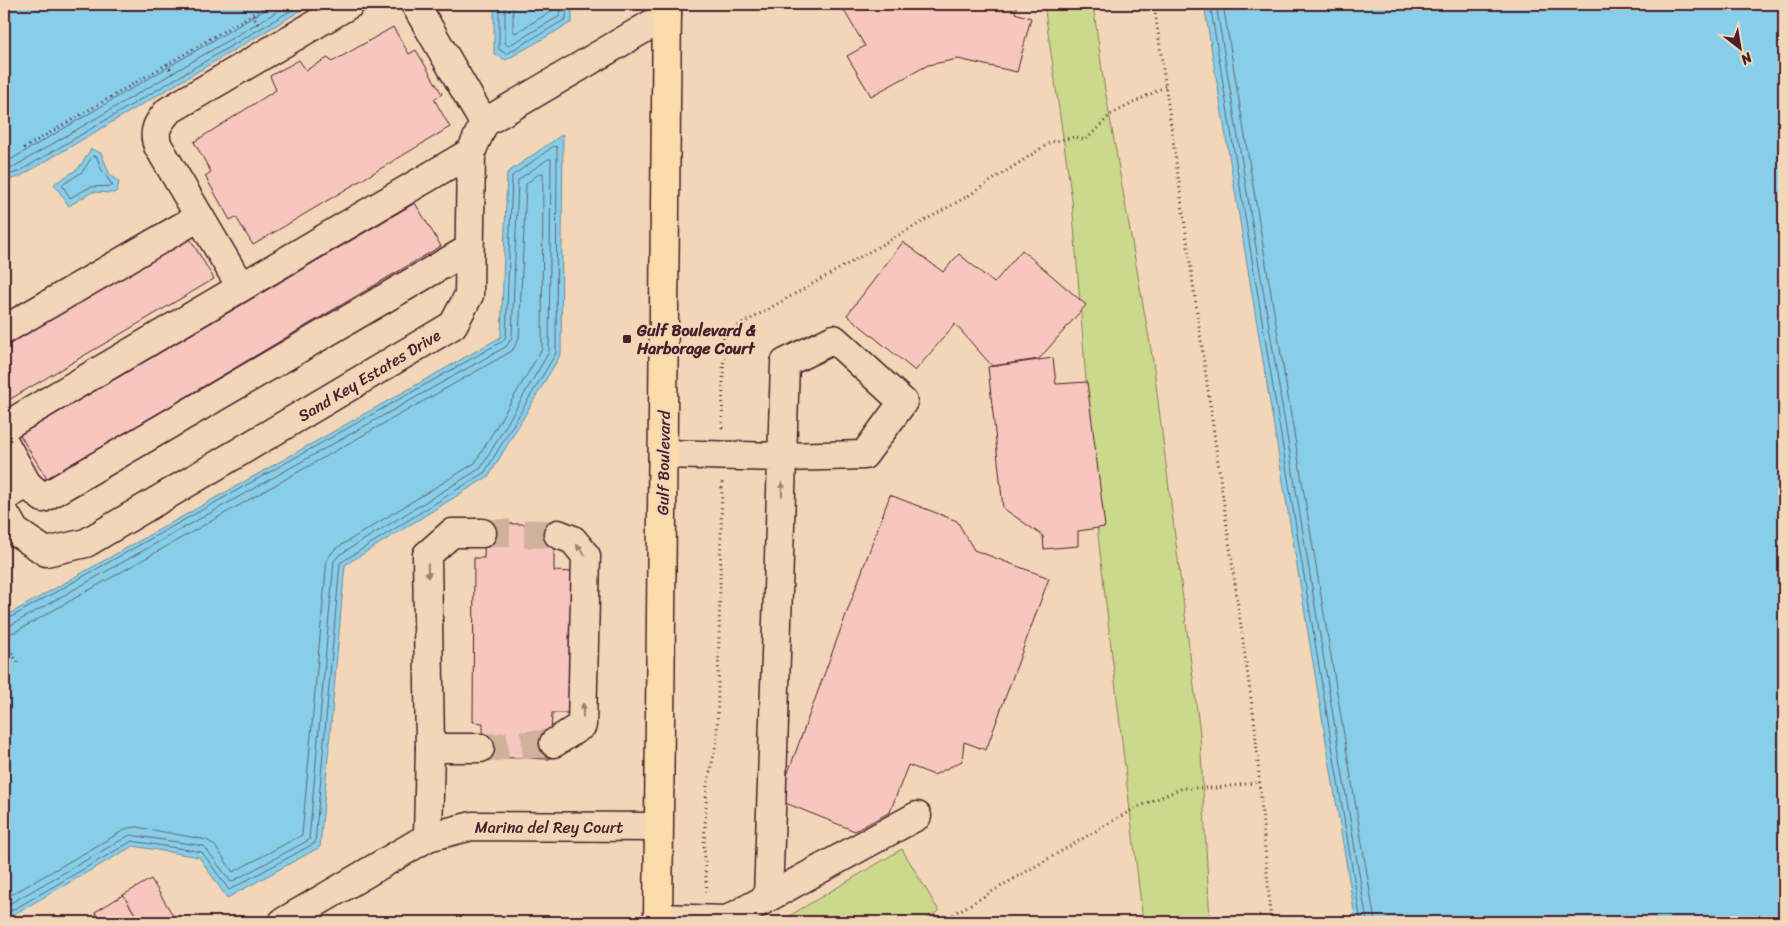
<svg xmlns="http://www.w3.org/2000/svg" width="1788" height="926" viewBox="0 0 1788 926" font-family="Sriracha,sans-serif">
<rect width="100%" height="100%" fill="#f1d7b8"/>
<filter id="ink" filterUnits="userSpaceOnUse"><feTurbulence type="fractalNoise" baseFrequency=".02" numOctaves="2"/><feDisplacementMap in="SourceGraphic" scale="10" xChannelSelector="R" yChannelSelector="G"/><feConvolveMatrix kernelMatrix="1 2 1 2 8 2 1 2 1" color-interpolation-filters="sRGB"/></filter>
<g filter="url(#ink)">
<g fill="#cbd98c" stroke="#8a7c5c">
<polygon points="1044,4 1093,4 1104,84 1153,361 1200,734 1210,922 1143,922 1098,535 1072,200"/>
<polygon points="902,849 939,911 921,922 779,922"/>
</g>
<g fill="#87cee8" stroke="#6f889c">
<polygon points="4,4 312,4 19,177 4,181"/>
<polygon points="494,4 572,4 572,22 506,60 494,54"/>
<polygon points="1204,4 1784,4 1784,922 1356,922"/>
<polygon points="563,134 561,354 489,476 345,565 320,847 227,898 199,857 133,846 4,920 4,617 501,337 507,173"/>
<polygon points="91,149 101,153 110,175 119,182 117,191 114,193 92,192 69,206 54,184 78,169"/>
</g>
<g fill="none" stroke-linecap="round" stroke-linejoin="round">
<g stroke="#626577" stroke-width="1">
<polyline points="499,4 499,49 506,54 566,19 567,4"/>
<polyline points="505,4 505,43 508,46 560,16 561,4"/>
<polyline points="513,4 513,30 515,33 552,11 553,4"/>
<polyline points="1210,4 1361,922"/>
<polyline points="1216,4 1367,922"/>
<polyline points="1223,4 1375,922"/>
<polygon points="93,156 97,157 101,169 113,186 90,187 70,198 62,185 82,172"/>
<polyline points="4,161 12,159 275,4"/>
<polyline points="4,169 15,166 290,4"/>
<polyline points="4,176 18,172 302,4"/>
<polyline points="4,621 503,341 506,336 512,176 554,146 557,147 556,353 485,472 340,563 315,843 229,890 202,852 132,841 4,915"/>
<polyline points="4,627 11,625 507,346 512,337 518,180 548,159 551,159 549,352 481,468 339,555 334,561 309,840 231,882 204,846 130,835 4,907"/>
<polyline points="4,634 15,632 512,351 519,338 526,184 540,173 543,173 542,349 475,463 335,549 327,559 302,835 233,872 215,846 207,840 137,827 128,828 4,899"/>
</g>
</g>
<g fill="#f7c7bf" stroke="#4a1f2b">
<polygon points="840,4 1017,4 1015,13 1031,18 1017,72 958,59 928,65 871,96 847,56 865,46"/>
<polygon points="393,27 409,54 416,50 442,94 434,99 450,127 253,245 236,217 230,220 205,176 211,172 194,142 276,90 270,76 299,60 306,70 328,58 332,62"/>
<polygon points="415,203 441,246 47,479 20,435"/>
<polygon points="189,237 214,279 7,401 4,396 4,345"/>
<polygon points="903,242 943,272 959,254 994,283 1022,250 1086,305 1039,359 992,366 955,324 915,371 847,315"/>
<polygon points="1053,358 1056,384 1087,382 1105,527 1078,531 1078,546 1044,549 1043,536 1003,508 988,367"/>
<polygon points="890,495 957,521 974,550 1049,578 986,750 964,742 962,761 934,775 908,765 890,812 855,831 778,800"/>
<polygon points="485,523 554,525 554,571 572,572 570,713 552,713 550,759 483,757 483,723 473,722 474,558 484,558"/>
<polygon points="151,879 177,922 140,922 123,895"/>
<polygon points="123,895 140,922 101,922 95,912"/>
<polygon points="405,918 473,922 404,922"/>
</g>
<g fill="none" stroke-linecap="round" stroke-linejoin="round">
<g stroke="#d0b29c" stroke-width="28" stroke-dasharray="28 14" stroke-linecap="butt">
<polyline points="482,533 558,534"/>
<polyline points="480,748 554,743"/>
</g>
<defs>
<g id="minor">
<polyline points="415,4 484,123"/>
<path d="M 241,287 L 158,146 C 152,131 158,123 168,111 L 350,4"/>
<polyline points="4,330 199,217"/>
<polyline points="4,427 471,152"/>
<polyline points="4,442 27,484"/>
<path d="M 663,454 L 783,457 L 864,455 L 903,402 L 834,339 L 785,363 C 781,541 774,719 768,897"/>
<polyline points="4,497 27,484 43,498 469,249"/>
<polyline points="4,512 15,531 46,552 86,543 453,325 469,295 471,152 484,123 667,15"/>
<polyline points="554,743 582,725 586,556 573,540 558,534"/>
<polyline points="480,748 430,748 427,555 452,533 482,533"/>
<polyline points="428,837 430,748"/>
<polyline points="658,918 727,920 917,816"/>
<polyline points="283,922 428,837 472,826 658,827"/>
</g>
<polyline id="major" points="658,922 667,4"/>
</defs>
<use href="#minor" stroke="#4a1f2b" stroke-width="31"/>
<use href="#major" stroke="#4a1f2b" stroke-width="31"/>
<g stroke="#4a1f2b" stroke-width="3" stroke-dasharray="1 4" stroke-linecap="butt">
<polyline points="1154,4 1255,727 1271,922"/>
<polyline points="252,15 260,27"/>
<polyline points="167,64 174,76"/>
<polyline points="24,148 270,4"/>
<polyline points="722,428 724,334 968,196 1051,142 1075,137 1086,140 1110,115 1166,86"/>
<polyline points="4,640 19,665"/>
<polyline points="707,892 704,847 707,786 717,740 722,482"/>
<polyline points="940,922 1135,808 1183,788 1216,788 1260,782"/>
</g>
<use href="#minor" stroke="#f1d7b8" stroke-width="28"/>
<use href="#major" stroke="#fddcac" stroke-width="28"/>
</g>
<defs><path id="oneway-solid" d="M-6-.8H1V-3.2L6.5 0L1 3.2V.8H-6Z" transform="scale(1.25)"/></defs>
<g fill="#9e7b72">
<use href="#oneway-solid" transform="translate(782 489) rotate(-89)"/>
<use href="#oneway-solid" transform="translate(581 550) rotate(-130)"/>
<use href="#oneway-solid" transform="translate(428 571) rotate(89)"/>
<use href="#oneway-solid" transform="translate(583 710) rotate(-89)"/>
</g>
</g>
<rect fill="#4a1f2b" stroke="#f1d7b8" stroke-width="2" x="622" y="334" width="10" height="10" rx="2.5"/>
<g text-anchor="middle" stroke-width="5" stroke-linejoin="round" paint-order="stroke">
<g font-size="16" font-weight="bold" fill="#4a1f2b" stroke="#f1d7b8" text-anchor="start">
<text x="637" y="336">Gulf Boulevard &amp;<tspan x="637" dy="18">Harborage Court</tspan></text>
</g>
<g font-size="16" fill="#4a1f2b" stroke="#f1d7b8">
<text transform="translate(369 375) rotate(-31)" y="6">Sand Key Estates Drive</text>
<text transform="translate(663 463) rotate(-89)" y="6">Gulf Boulevard</text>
<text x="549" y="833">Marina del Rey Court</text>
</g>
</g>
<rect width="1788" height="926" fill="none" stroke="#f1d7b8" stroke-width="20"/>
<rect x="10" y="10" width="1768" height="906" fill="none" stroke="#4a1f2b" stroke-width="2" filter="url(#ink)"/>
<g transform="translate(1740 48) rotate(149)" stroke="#f1d7b8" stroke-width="4" paint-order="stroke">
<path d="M0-4L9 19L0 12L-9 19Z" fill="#4a1f2b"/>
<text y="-8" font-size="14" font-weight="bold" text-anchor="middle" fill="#4a1f2b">N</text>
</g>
</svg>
